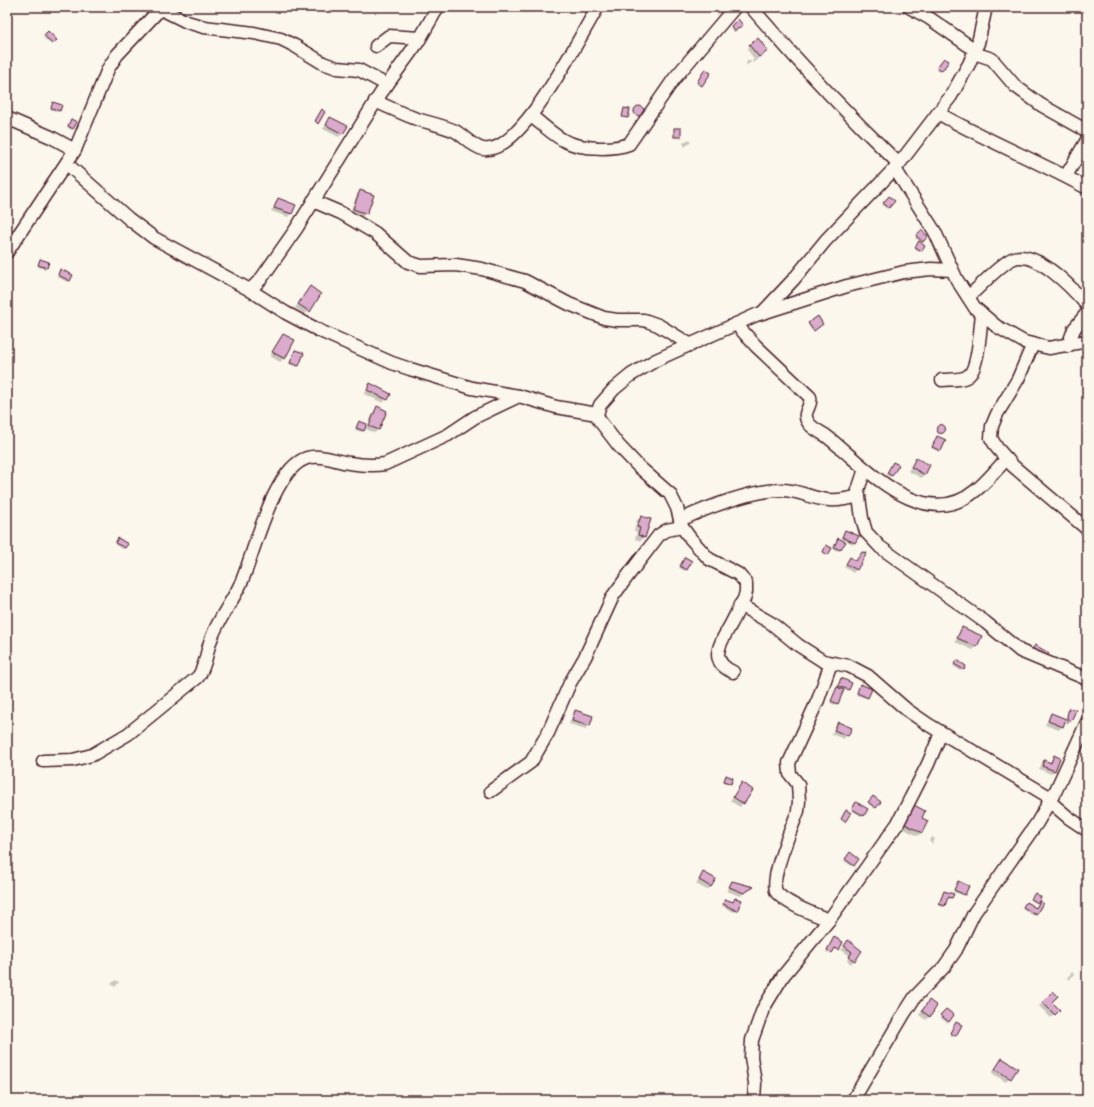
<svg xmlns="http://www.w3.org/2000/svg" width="1094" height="1107" viewBox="0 0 1094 1107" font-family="Dekko,sans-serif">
<rect width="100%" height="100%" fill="#fbf7ec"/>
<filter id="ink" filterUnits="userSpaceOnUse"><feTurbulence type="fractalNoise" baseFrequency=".025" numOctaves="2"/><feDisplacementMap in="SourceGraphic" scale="8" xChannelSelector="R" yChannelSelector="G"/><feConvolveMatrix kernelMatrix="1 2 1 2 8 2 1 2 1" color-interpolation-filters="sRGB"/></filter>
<g filter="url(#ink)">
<g fill="#0003">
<polygon points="738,21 741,25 734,32 730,28"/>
<polygon points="48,32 55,40 50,44 43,37"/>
<polygon points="750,46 763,54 753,63 752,61 749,64 746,65 747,60 750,60 751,62 754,59 747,49"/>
<polygon points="942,60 941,70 940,72 936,69"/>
<polygon points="704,72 702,85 700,86 696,84"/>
<polygon points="53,103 59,110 58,112 50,109"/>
<circle cx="638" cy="112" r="4.5"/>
<polygon points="330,118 343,133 339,137 323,129"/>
<polygon points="71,120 73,128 71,130 67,127"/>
<polygon points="689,139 691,142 685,147 683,143"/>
<polygon points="361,191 366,213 362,217 350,212 357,194"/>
<polygon points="889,198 893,201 887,209 882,205"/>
<polygon points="278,200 295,206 288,217 271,211"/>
<polygon points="921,231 923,241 920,244 924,246 920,252 915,249 920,242 915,238"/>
<polygon points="39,262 46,268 45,269 38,267"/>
<polygon points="59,272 71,275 68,282 57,277"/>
<polygon points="310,287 309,311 305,314 295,308"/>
<polygon points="809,324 821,325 812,331 808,325"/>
<polygon points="283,335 284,358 280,362 270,356"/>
<polygon points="295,351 298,365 297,367 289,364"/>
<polygon points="371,384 390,394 383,403 364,394"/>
<polygon points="377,407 378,429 375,433 366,429 374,411"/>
<polygon points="359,422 363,431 362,432 355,430"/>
<polygon points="939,426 942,426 944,430 938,434 936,430"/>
<polygon points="937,437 940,450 939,452 931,448"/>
<polygon points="916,460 925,474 921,478 908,471"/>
<polygon points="893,463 892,475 890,477 886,475"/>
<polygon points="641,517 644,537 641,541 635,539 637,532 634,531 637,520"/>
<polygon points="845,531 855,542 853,544 841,538"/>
<polygon points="838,539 839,549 837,551 833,549"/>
<polygon points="117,541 126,544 123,549 115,545"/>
<polygon points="862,553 856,569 853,573 844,567 850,559 855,561"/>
<polygon points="685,558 686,569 685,571 679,568"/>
<polygon points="962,629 976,647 973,650 955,642"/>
<polygon points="955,663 965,666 961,671 953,666"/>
<polygon points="841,680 850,683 846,691 843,690 835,705 830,703"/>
<polygon points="859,687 867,697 866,698 856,695"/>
<polygon points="1070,709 1072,718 1067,723 1066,718"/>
<polygon points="576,712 589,725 586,729 569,724 572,715"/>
<polygon points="1051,714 1062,726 1059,730 1045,725"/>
<polygon points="838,723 850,728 844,739 831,734"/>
<polygon points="1054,756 1059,758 1054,771 1051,774 1039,769 1044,761 1049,763"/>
<polygon points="725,778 732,779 728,785 723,782"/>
<polygon points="739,787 743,803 740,807 730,801"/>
<polygon points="872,799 875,807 874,808 868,804"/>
<polygon points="855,805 863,815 861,816 851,810"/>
<polygon points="914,806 920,818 921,832 918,836 902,828"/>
<polygon points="932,837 935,839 932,844 929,841"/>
<polygon points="849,855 853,865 852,866 844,861"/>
<polygon points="704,873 711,887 707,890 696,884"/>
<polygon points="732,882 753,887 740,896 727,891"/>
<polygon points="958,883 964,894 963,895 953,892"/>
<polygon points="944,892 952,895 950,899 946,898 943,907 939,906"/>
<polygon points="1034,895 1037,902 1036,903 1031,900"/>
<polygon points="725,900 736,910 734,912 722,906"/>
<polygon points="1025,905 1035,915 1034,916 1022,909"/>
<polygon points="833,940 838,949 837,950 833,949 830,954 826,952"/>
<polygon points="848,942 861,951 851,964 847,960 850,956 841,950"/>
<polygon points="1072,972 1074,974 1069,980 1067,978"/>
<polygon points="116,980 119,982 115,987 111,984"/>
<polygon points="1053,992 1050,1002 1059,1010 1051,1018 1039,1006"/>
<polygon points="929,1001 930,1016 926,1020 919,1015"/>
<polygon points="946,1010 953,1016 947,1023 940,1017"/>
<polygon points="956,1023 955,1035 954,1037 950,1035"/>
<polygon points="1002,1059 1016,1069 1006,1082 992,1073"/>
</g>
<g fill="#daabcc" stroke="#4a1f2b">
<polygon points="738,19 743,25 735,31 731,26"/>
<polygon points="48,31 57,40 52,44 44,35"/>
<polygon points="758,38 768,51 759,57 749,45"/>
<polygon points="944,58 949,61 942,71 937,67"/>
<polygon points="705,69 711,73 702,86 697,82"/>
<polygon points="53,102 62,105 60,111 51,108"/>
<circle cx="639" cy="111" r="5"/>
<polygon points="624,108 630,109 628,118 622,117"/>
<polygon points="322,109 325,112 318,124 315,121"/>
<polygon points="330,117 348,126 343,134 326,125"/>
<polygon points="71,119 77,122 73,129 68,126"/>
<rect x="674" y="128" width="7" height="9"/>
<polygon points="360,190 374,195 367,214 353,209"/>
<polygon points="889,196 895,201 889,208 883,203"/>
<polygon points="278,198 296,205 292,214 274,208"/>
<polygon points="921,230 928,236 923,242 916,236"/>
<polygon points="919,241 925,246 922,251 915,247"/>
<polygon points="40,259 49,262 47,268 38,265"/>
<polygon points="60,269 73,275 70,281 58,275"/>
<polygon points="310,286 321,294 310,312 298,304"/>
<polygon points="818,316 823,324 814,331 808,323"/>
<polygon points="283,334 295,340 285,359 272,352"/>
<polygon points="295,350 304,353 299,366 290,363"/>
<polygon points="370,383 391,394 388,400 367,390"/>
<polygon points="377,406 387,411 379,430 369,426"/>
<polygon points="359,421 367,424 364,431 356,428"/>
<circle cx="941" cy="429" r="4.5"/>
<polygon points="937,436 946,440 941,451 932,447"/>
<polygon points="916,458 930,465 925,475 911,467"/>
<polygon points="893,462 899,465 892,476 887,473"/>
<polygon points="641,516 651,519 645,538 638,535 640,528 637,527"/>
<polygon points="845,530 859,536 855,543 842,537"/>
<polygon points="118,538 128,544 125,548 115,543"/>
<polygon points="838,538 846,542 840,550 834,547"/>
<polygon points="826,545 832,548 828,555 823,552"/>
<polygon points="862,552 867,553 857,570 846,564 850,557 856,561"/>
<polygon points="685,557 692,561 687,570 680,566"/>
<polygon points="962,627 982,636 977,647 957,638"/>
<polygon points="1035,645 1049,653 1046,658 1032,650"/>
<polygon points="957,660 966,666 964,670 954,664"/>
<polygon points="841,678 852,683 849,690 838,686"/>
<polygon points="860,684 872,689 868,698 857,693"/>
<polygon points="837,687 844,690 838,704 831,701"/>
<polygon points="1069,708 1076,710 1072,719 1068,723 1067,716"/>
<polygon points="575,710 593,716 590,726 572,721"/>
<polygon points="1051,713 1066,719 1063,727 1048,721"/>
<polygon points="838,722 852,728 848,736 834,730"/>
<polygon points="1054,755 1060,758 1055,771 1042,766 1044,760 1051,763"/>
<polygon points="726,775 733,778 731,784 724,781"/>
<polygon points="742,782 753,790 744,804 733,797"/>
<polygon points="873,796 881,802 876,808 868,802"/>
<polygon points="856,802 868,809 864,816 852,809"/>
<polygon points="914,805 925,811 922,818 928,821 922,833 905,824"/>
<polygon points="846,810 851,813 845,822 841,819"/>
<polygon points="850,852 859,859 854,866 845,859"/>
<polygon points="703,872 716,879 711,887 699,880"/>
<polygon points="732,881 754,887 744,893 729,887"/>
<polygon points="958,881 969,886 965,895 954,890"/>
<polygon points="944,891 954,894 952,898 948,897 945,906 939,904"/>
<polygon points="1035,893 1041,897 1038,903 1031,899"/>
<polygon points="735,898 742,900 737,911 723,904 725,899 733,902"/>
<polygon points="1040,901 1043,903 1036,915 1023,907 1026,902 1036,908"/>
<polygon points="834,937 843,942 839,950 835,948 832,953 827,950"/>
<polygon points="848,940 862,951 855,961 849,957 852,952 844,946"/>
<polygon points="1053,991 1058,996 1052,1002 1060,1010 1055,1015 1042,1002"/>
<polygon points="929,1000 937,1006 930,1017 922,1011"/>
<polygon points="946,1009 954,1015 949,1022 940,1015"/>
<polygon points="956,1022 962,1025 956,1036 950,1033"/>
<polygon points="1002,1058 1018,1068 1011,1079 995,1069"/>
</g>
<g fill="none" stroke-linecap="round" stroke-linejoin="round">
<defs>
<g id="street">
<path d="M 751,7 C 798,62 847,114 899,164"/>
<polyline points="909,7 929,18 975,50"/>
<polyline points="161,9 187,22 204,27 254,33 281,39 295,46 323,63 337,68 359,70 387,85"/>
<polyline points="376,46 389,36 420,38"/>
<polyline points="974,53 992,59 1015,86 1041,105 1087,131"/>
<path d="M 375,101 C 388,107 401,113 414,118 C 428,123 442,125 455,131 C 464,136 473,147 483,149 C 521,156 580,35 598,7"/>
<path d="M 938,113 C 987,141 1038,161 1087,188"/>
<path d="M 531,116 C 541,123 555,137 567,142 C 583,149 613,150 629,144 L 674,79 L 735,7"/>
<polyline points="7,118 51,137 75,150"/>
<polyline points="67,164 129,219 154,238 250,290 286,313 320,331 392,363 410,369 472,388 519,396 556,407 597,414"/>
<polyline points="895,169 935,232 957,280 975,308 996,326 1024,342 1049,348 1087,341"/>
<polyline points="1066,176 1087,140"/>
<polyline points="313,201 341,213 375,233 408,262 421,266 456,265 482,269 525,281 569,304 604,318 617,320 644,320 658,325 691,345"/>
<polyline points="7,252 75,150 108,69 117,55 162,7"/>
<polyline points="250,290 261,279 296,229 381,93 418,42 438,7"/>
<path d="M 968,297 C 980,287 999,265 1012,259 C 1035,248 1073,289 1087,305"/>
<polyline points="763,312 794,279 826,240 899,164 951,96 969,64 978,43 986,7"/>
<path d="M 736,324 L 756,346 L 810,397 C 813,406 801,412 808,422 C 811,428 819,431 825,435 C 833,441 842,449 850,456 C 883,485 932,527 975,491 C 987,482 996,469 1007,459"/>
<polyline points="1033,344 1018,379 997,414 992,426 991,438 997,448 1013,466 1087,529"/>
<polyline points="1068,346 1074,329 1087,313"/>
<path d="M 942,380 C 949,379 963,381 969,375 C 979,366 980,328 982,314"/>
<polyline points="865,469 858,490 862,518 866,532 880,547 985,622 1020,651 1087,679"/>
<path d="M 680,520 C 709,507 748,491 780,490 C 795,489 808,497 822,499 C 833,502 848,499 859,496"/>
<polyline points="740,605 771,623 798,645 823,661 849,666 868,676 907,710 929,725 1051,798"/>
<path d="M 733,672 C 706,660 722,641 731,624 C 736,615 739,607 744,599 L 746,592 L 746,583 L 738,574 L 709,559 L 690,538 L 682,527 L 677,508 L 670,494 L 638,466 L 619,446 L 599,420 L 597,414 L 600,405 L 614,389 L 631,375 L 656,360 L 756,315 L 847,286 L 904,272 L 931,269 L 952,270"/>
<path d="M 43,761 L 73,760 L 92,755 L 128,734 L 198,677 C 207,665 206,650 212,637 C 219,618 232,602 241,583 C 254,554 273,468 307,458 C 321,454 335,461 349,463 C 361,465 373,466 385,464 L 448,435 L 475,417 L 519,396"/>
<polyline points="491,791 531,762 548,733 570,683 585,657 613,596 630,573 659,535 667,530 682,527"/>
<polyline points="1049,801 1069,818 1087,830"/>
<path d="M 829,920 C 814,914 788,905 777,893 C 768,881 793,825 798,811 L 799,801 L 798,784 L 790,774 L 789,763 L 818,700 L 831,663"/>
<polyline points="754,1100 755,1083 751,1057 752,1040 763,1009 783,976 829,920 898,823 928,764 941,733"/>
<polyline points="853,1100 904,1014 915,997 944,967 956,950 974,913 1037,823 1056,790 1087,722"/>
</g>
</defs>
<use href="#street" stroke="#4a1f2b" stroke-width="15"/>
<use href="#street" stroke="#fbf7ec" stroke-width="12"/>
</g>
</g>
<rect width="1094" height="1107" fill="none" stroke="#fbf7ec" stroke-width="24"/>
<rect x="12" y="12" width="1070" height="1083" fill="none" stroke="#4a1f2b" stroke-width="1.5" filter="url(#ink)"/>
</svg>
